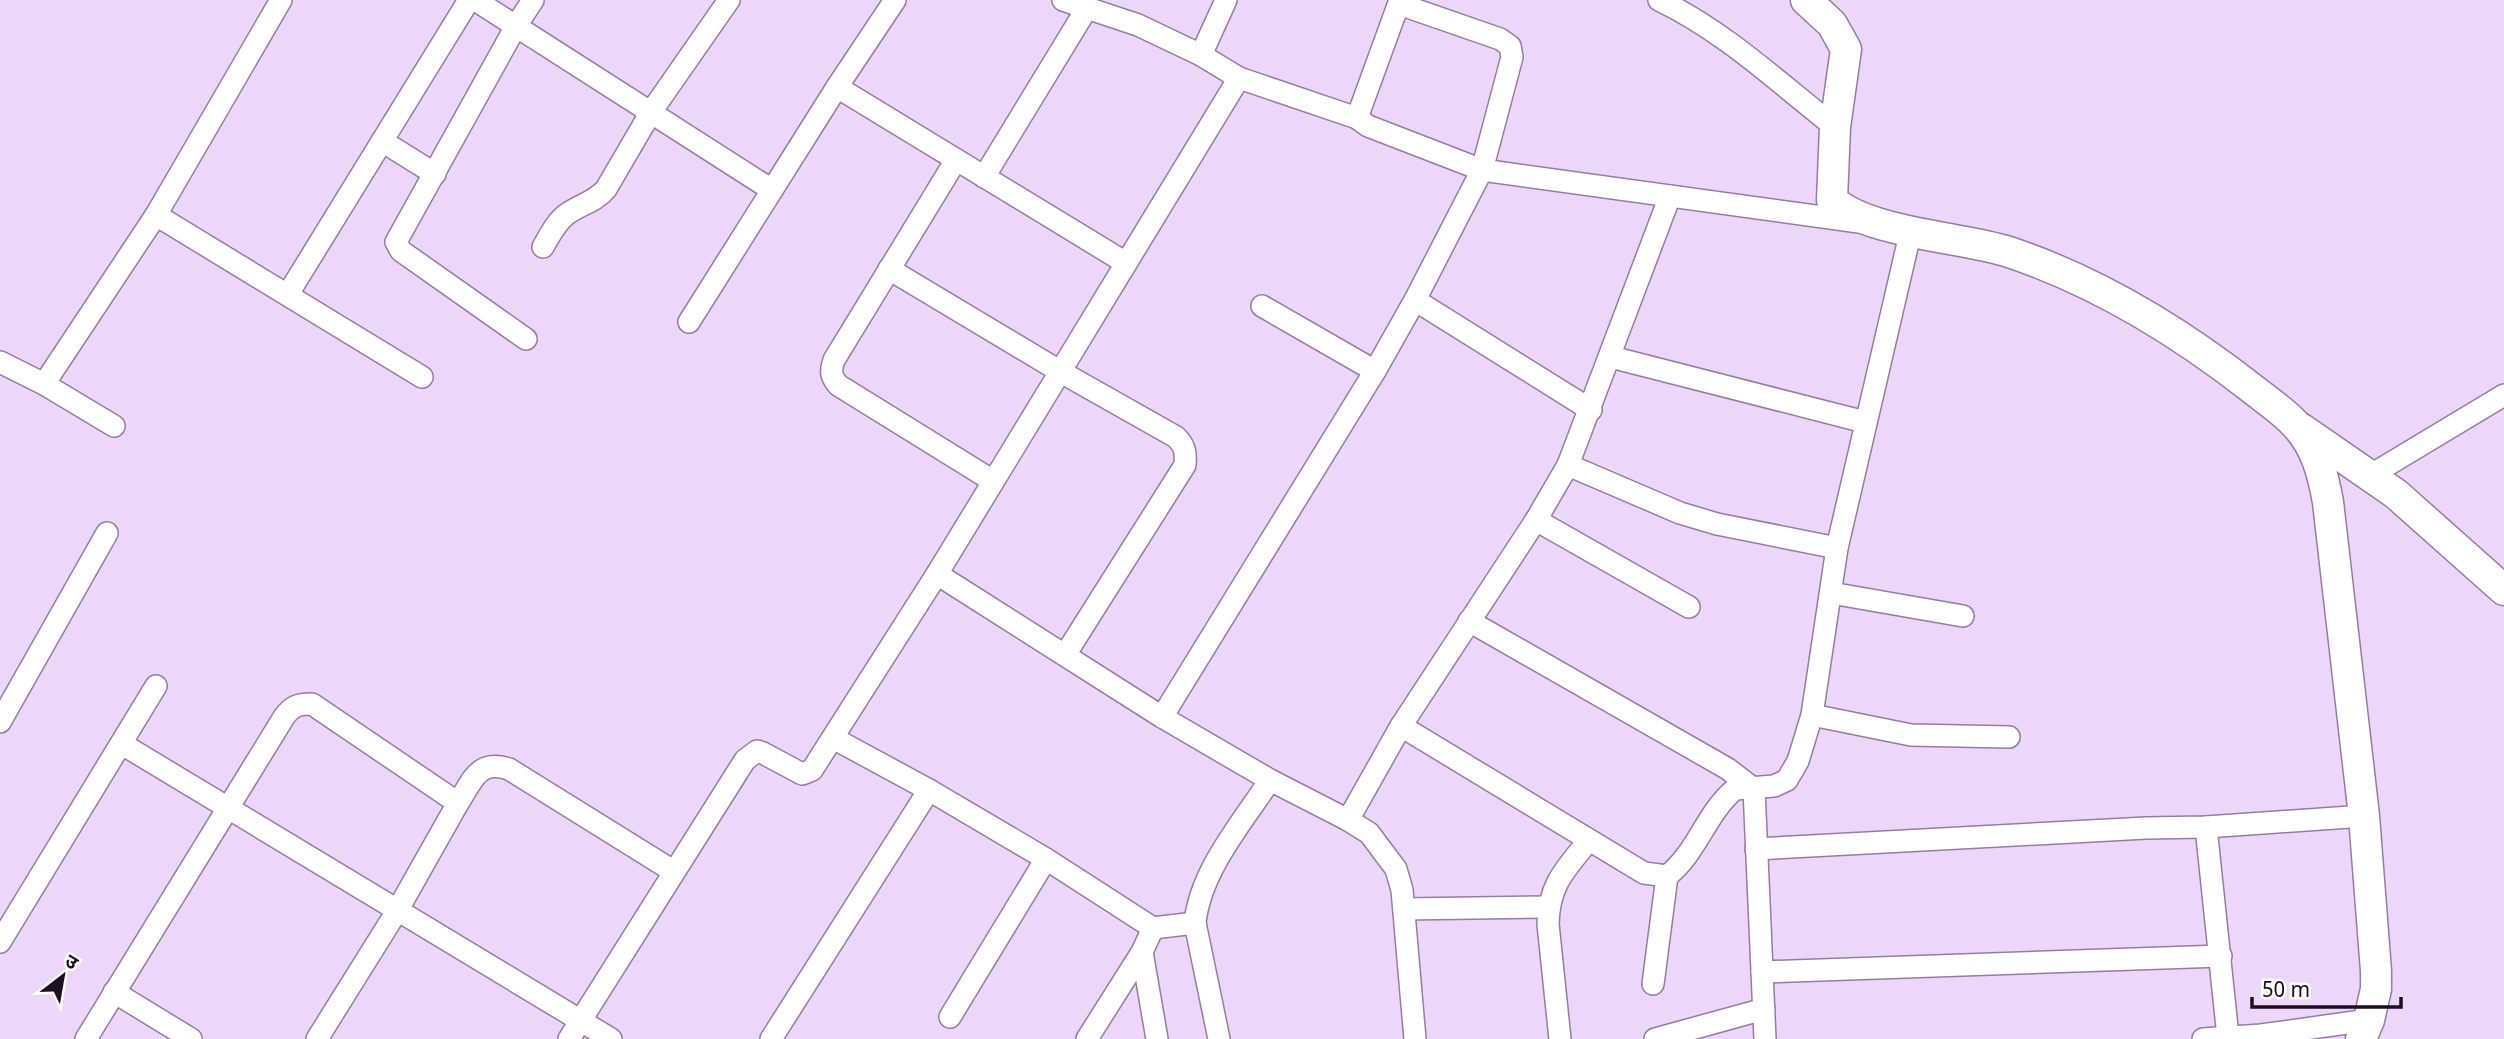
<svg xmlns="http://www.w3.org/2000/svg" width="2504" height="1039" viewBox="0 0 2504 1039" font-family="Georgia,'Noto Sans Devanagari',serif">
<rect width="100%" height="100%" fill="#ecd6fa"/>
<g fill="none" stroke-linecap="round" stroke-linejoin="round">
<defs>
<g id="street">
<polyline points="475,0 772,190"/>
<polyline points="1063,0 1138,25 1201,55 1239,78 1357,118 1368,126 1482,170 1859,222"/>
<path d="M 1659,0 C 1724,31 1779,83 1835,127"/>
<polyline points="1201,55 1226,0"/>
<polyline points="837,87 1126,263"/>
<polyline points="1357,118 1400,0"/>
<polyline points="382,141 435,174"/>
<path d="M 956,160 L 834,360 C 830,372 831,376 838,385 L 993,481"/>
<polyline points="984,177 1087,8"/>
<polyline points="156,215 422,377"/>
<path d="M 543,247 C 550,235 556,222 567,214 C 581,204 595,202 606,189 L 651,112 L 729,0"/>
<path d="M 889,269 L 1061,372 L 1176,437 C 1185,446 1186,452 1185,465 L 1065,655"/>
<polyline points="288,294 469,0"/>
<polyline points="1415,300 1591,410"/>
<polyline points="1262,306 1375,371"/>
<polyline points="689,322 837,87 895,0"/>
<polyline points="526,339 401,251 396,242 516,26 533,0"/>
<polyline points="1611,357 1865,422"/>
<polyline points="0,362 44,384 114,426"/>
<polyline points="44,384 156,215 281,0"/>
<polyline points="1568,465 1680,513 1717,524 1837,548"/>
<polyline points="2371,475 2504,395"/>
<polyline points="1536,520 1689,607"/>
<polyline points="937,574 1162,717 1270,780 1348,820 1369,833 1396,869 1402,890 1415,1039"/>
<polyline points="1831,593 1963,616"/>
<polyline points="1469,621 1728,769 1754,789 1765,1039"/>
<polyline points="1812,715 1911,735 2009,737"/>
<polyline points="1162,717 1375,371 1415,300 1482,170 1512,57 1510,46 1500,39 1399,4"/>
<polyline points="0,722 107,533"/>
<path d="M 1401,726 L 1644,873 L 1667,876 C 1697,853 1706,813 1735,789 L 1774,786 L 1787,780 L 1798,761 L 1812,715 L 1837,548 L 1911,230"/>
<polyline points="833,738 929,790 1046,859 1153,928 1195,923"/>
<polyline points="122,744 611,1039"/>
<path d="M 458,803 C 473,780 478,759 509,769 L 673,871"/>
<polyline points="1348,820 1401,726 1536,520 1568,465 1670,196"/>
<polyline points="2206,827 2228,1037"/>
<polyline points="1756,849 2146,828 2206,827 2364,816"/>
<polyline points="1404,909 1548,907"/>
<polyline points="0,942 156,686"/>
<polyline points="1142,952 1157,1039"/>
<polyline points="1762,972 2221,956"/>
<polyline points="1653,984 1667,876"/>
<polyline points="114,992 191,1039"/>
<polyline points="950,1017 1046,859"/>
<path d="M 86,1039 L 284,717 C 292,706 298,704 312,704 L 458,803 L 397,911 L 317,1039"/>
<polyline points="569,1039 745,760 757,751 763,753 802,774 812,770 937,574 1239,78"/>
<polyline points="771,1039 929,790"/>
<polyline points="1087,1039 1142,952 1153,928"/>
<path d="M 1219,1039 L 1195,923 C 1200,871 1242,823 1270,780"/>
<path d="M 1560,1039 L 1548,924 C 1549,884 1565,870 1589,840"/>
<polyline points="1655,1039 1764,1009"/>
<polyline points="2203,1039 2261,1035 2369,1020"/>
</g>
<g id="secondary">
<path d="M 1806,0 L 1832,24 L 1846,49 L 1835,127 L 1832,200 C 1867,233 1962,237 2009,252 C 2096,281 2178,331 2250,387 C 2265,399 2282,410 2295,424 C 2316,446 2323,474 2328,502 L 2364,816 L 2376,971 L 2376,989 L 2369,1020 L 2361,1039"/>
<polyline points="2302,429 2396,494 2504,590"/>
</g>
</defs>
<use href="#street" stroke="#957ca5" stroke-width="24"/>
<use href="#secondary" stroke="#957ca5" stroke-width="33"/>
<use href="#street" stroke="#fff" stroke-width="21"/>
<use href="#secondary" stroke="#fff" stroke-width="30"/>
</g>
<g transform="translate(63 976) rotate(31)" stroke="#ffffff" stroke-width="5" paint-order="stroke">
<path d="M0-5L12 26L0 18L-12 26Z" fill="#1a1120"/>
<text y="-10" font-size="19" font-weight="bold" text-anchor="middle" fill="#1a1120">उ</text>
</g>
<path d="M2252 997v10h149v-10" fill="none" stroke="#1a1120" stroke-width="3.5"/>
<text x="2262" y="997" font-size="21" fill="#1a1120" stroke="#ffffff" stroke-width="5" paint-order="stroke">50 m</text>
</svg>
